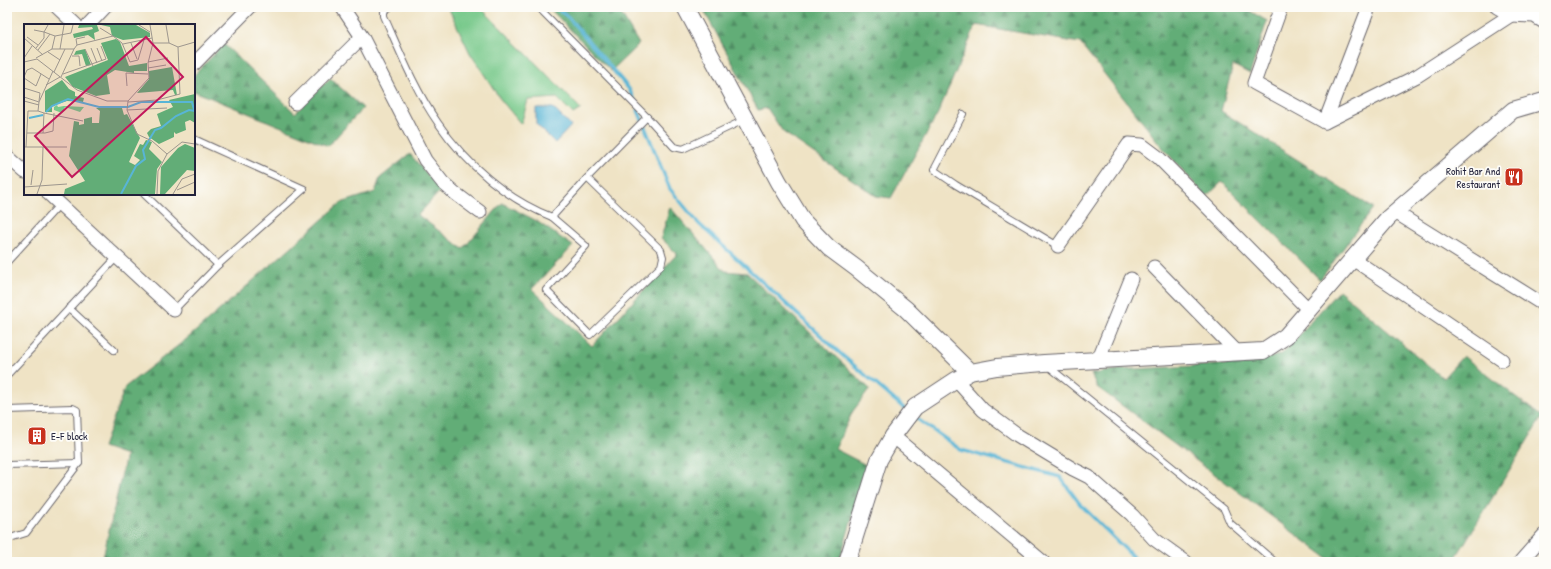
<svg xmlns="http://www.w3.org/2000/svg" width="1551" height="569" viewBox="0 0 1551 569" font-family="'Patrick Hand',sans-serif">
<defs>
<pattern id="forest-firs" width="22" height="20" patternUnits="userSpaceOnUse"><rect width="22" height="20" fill="#62ad77"/><path d="M5 1l3.5 6h-7zM16 11l3.5 6h-7z" fill="#508c63"/></pattern>
</defs>
<rect width="100%" height="100%" fill="#fdfcf7"/>
<filter id="ink" filterUnits="userSpaceOnUse"><feTurbulence type="fractalNoise" baseFrequency=".025" numOctaves="2"/><feDisplacementMap in="SourceGraphic" scale="8" xChannelSelector="R" yChannelSelector="G"/><feConvolveMatrix kernelMatrix="1 2 1 2 8 2 1 2 1" color-interpolation-filters="sRGB"/></filter>
<filter id="wash" filterUnits="userSpaceOnUse"><feTurbulence type="fractalNoise" baseFrequency=".012" numOctaves="4" result="noise"/><feDisplacementMap in="SourceGraphic" scale="16" xChannelSelector="R" yChannelSelector="G"/><feGaussianBlur stdDeviation="0.9" result="paint"/><feColorMatrix in="noise" values="0 0 0 0 0 0 0 0 0 0 0 0 0 0 0 0 0 1.4 0 .05"/><feComposite in="paint" operator="in"/></filter>
<g filter="url(#wash)">
<rect width="100%" height="100%" fill="#efe3c5"/>
<g fill="url(#forest-firs)" stroke="#426859">
<polygon points="548,7 617,7 639,44 611,71"/>
<polygon points="702,7 1249,7 1248,10 1267,21 1250,74 1233,65 1221,111 1373,208 1320,280 1222,182 1206,197 1162,147 1080,43 976,25 938,113 891,198 876,196 783,132 767,108 758,110"/>
<polygon points="224,44 295,113 330,78 363,108 328,146 194,91 194,75"/>
<polygon points="410,154 441,190 418,215 463,249 502,203 535,220 573,246 532,289 592,346 677,254 661,238 670,207 725,271 747,273 870,389 853,411 835,449 868,466 839,562 102,562 126,455 103,447 125,387 189,337 341,203 375,192 380,178"/>
<polygon points="1339,290 1443,378 1463,356 1542,417 1453,562 1333,562 1097,387 1091,374 1116,370 1252,363 1282,354"/>
</g>
<polygon fill="#78c98b" stroke="#4d7663" points="448,7 480,7 581,109 573,114 557,98 528,100 521,124 501,100 470,53"/>
<polygon fill="#58b5d6" stroke="#3d6c88" points="536,108 553,108 571,126 555,143 536,124"/>
<g fill="none" stroke-linecap="round" stroke-linejoin="round">
<g stroke="#58b5d6" stroke-width="3.5">
<polyline points="555,7 568,17 629,89 635,102"/>
<polyline points="638,110 670,189 699,224 842,355 906,410"/>
<polyline points="913,416 961,450 1060,477 1080,504 1138,562"/>
</g>
</g>
</g>
<g filter="url(#ink)">
<g fill="none" stroke-linecap="round" stroke-linejoin="round">
<defs>
<g id="service">
<path d="M 390,7 L 384,11 L 384,16 C 400,52 415,90 438,123 C 466,164 506,199 552,217"/>
<polyline points="538,7 647,117"/>
<polyline points="963,114 934,170 956,185 1058,246"/>
<polyline points="587,178 661,250 663,257 661,266 590,335 546,290 586,246 552,217 587,178 647,117 674,147 683,149 744,120"/>
<polyline points="144,194 218,265"/>
<polyline points="7,262 60,204"/>
<polyline points="69,308 114,350"/>
<polyline points="174,310 218,265 304,189 194,139"/>
<polyline points="1048,366 1224,509 1230,523 1275,562"/>
<polyline points="9,373 117,257"/>
<polyline points="7,410 73,408 77,410 79,463 26,533 7,539"/>
<polyline points="7,465 79,463"/>
</g>
<g id="minor">
<polyline points="57,7 76,25"/>
<polyline points="342,7 362,37 425,160 443,183 456,194 480,212"/>
<polyline points="1281,7 1254,83 1325,122 1417,76 1511,15"/>
<polyline points="1497,7 1511,15 1534,16 1544,22"/>
<polyline points="88,25 105,7"/>
<polyline points="194,64 250,7"/>
<polyline points="295,103 362,37"/>
<polyline points="1325,122 1369,7"/>
<polyline points="7,156 25,172"/>
<polyline points="49,194 174,310"/>
<polyline points="1395,212 1544,305"/>
<polyline points="1058,246 1129,144 1142,145 1158,157 1309,310"/>
<polyline points="1353,259 1502,360"/>
<polyline points="1154,267 1237,352"/>
<polyline points="1098,360 1131,279"/>
<polyline points="956,380 983,410 1017,435 1073,469 1089,477 1132,515 1154,539 1186,562"/>
<polyline points="893,436 1043,562"/>
<polyline points="1520,562 1544,535"/>
</g>
<g id="tertiary">
<polyline points="685,7 779,182 803,221 829,248 856,268 906,309 970,372"/>
<polyline points="847,562 879,460 893,436 915,407 956,380 970,372 997,367 1044,363 1263,351 1286,336 1388,218 1513,110 1544,101"/>
</g>
</defs>
<use href="#service" stroke="#6a666b" stroke-width="8"/>
<use href="#minor" stroke="#6a666b" stroke-width="15"/>
<use href="#tertiary" stroke="#6a666b" stroke-width="18"/>
<use href="#service" stroke="#fff" stroke-width="6"/>
<use href="#minor" stroke="#fff" stroke-width="13"/>
<use href="#tertiary" stroke="#fff" stroke-width="16"/>
</g>
</g>
<defs>
<symbol id="restaurant-square" viewBox="-11 -11 22 22"><rect x="-9" y="-9" width="18" height="18" rx="4" fill="#c8321e" stroke="#fdfcf7"/><path d="M-5-6h1v4h1v-4h1v4h1v-4h1v5L-1.5 .5V6h-2V.5L-5-1ZM5-6V6H3V1.5H1.5Q1.5-4 5-6Z" fill="#fff"/></symbol>
<symbol id="building-square" viewBox="-11 -11 22 22"><rect x="-9" y="-9" width="18" height="18" rx="4" fill="#c8321e" stroke="#fdfcf7"/><path d="M-4-6H4V6H1V3H-1V6H-4ZM-2.5-4.3h1.7v1.8h-1.7ZM.8-4.3h1.7v1.8H.8ZM-2.5-1h1.7V.8h-1.7ZM.8-1h1.7V.8H.8Z" fill="#fff"/></symbol>
</defs>
<g fill-rule="evenodd">
<use href="#restaurant-square" x="1503" y="166" width="22" height="22"/>
<use href="#building-square" x="26" y="425" width="22" height="22"/>
</g>
<g text-anchor="middle" stroke-width="3.5" stroke-linejoin="round" paint-order="stroke">
<g font-size="11" fill="#22223b" stroke="#fdfcf7" text-anchor="end">
<text x="1500" y="175">Rohit Bar And<tspan x="1500" dy="13">Restaurant</tspan></text>
<text x="51" y="440" text-anchor="start">E-F block</text>
</g>
</g>
<g transform="translate(24 24)">
<rect width="171" height="171" fill="#efe3c5"/>
<path d="M 55,1 L 73,1 L 75,7 L 70,9 L 71,16 L 64,11 L 50,14 L 49,10 L 69,5 L 68,3 L 54,4 ZM 77,1 L 112,1 L 126,9 L 126,13 L 99,16 L 88,12 L 86,3 ZM 92,15 L 96,18 L 105,42 L 123,39 L 123,47 L 110,47 L 110,49 L 91,46 L 83,51 L 86,70 L 72,72 L 49,63 L 41,53 L 84,36 L 77,19 ZM 61,25 L 67,41 L 62,42 L 58,30 L 50,31 L 52,27 ZM 148,43 L 153,71 L 151,71 L 149,66 L 113,69 L 125,55 L 125,47 ZM 38,56 L 45,65 L 51,68 L 51,72 L 60,74 L 59,78 L 43,77 L 28,82 L 28,88 L 21,88 L 21,67 ZM 171,70 L 171,99 L 166,96 L 161,98 L 162,106 L 152,110 L 150,108 L 150,113 L 135,120 L 125,113 L 123,109 L 127,105 L 137,102 L 133,90 L 149,83 L 145,76 ZM 72,84 L 98,84 L 100,91 L 103,90 L 116,114 L 105,138 L 111,141 L 116,136 L 110,132 L 116,120 L 119,121 L 122,116 L 128,118 L 125,125 L 138,138 L 133,145 L 131,170 L 40,170 L 41,165 L 61,157 L 45,132 L 50,97 L 55,98 L 55,101 L 60,100 L 60,95 L 68,93 L 68,99 L 75,99 L 76,87 ZM 161,120 L 171,124 L 171,147 L 163,146 L 141,170 L 136,170 L 137,143 L 154,124 Z" fill="#62ad77"/>
<path d="M 33,81 L 34,83 L 40,82 L 60,83 L 56,88 L 41,83 L 38,89 L 30,86 L 30,83 Z" fill="#78c98b"/>
<path fill="none" stroke="#58b5d6" stroke-width="2" d="M 22,88 L 28,82 L 44,75 L 75,83 L 104,83 L 117,78 L 168,78 L 170,86M 5,94 L 19,91M 97,170 L 112,142 L 121,135 L 119,126 L 131,106 L 137,104 L 152,92 L 165,86 L 171,87"/>
<path fill="none" stroke="#9d968e" stroke-width="1" d="M 24,1 L 20,8 L 31,12M 115,1 L 126,8M 126,1 L 129,19 L 124,39 L 125,54 L 104,77 L 103,86 L 113,110 L 128,117 L 143,130M 142,1 L 145,19M 76,4 L 89,12M 10,6 L 20,8 L 20,14 L 12,24M 3,13 L 14,21M 0,14 L 19,31M 107,19 L 113,35M 129,19 L 145,19 L 154,23 L 171,18M 99,20 L 128,14M 53,21 L 52,15 L 61,13M 67,24 L 73,39M 73,24 L 78,37M 28,25 L 31,12 L 47,9 L 49,1M 36,25 L 40,1M 61,25 L 69,42M 14,26 L 26,10M 24,28 L 36,36M 48,32 L 55,32 L 56,42M 0,34 L 8,22M 12,34 L 28,25 L 50,25 L 53,21 L 89,12 L 98,19 L 106,38 L 114,36 L 120,16M 0,38 L 13,35 L 53,66 L 83,77 L 104,77M 124,38 L 144,34M 124,44 L 142,41M 30,48 L 41,25M 39,50 L 82,35 L 77,22M 0,53 L 3,46 L 8,44 L 25,55M 37,53 L 50,25M 0,54 L 12,62 L 17,50M 22,61 L 36,53M 103,62 L 102,49 L 124,50M 0,64 L 16,69 L 15,77M 0,73 L 15,78M 0,77 L 15,81M 104,78 L 133,76 L 156,70 L 154,23M 103,86 L 143,84M 20,89 L 59,97M 3,109 L 21,109 L 29,107 L 30,89M 19,109 L 20,89 L 14,87 L 15,78 L 29,47M 0,123 L 19,123 L 18,156 L 13,170M 2,123 L 4,87 L 14,87M 19,123 L 43,123M 7,161 L 9,146M 0,163 L 43,160M 153,166 L 171,158M 133,170 L 134,147 L 143,130 L 158,118 L 171,120M 149,170 L 158,155 L 171,150"/>
<path fill="#c2185b" fill-opacity="0.15" stroke="#c2185b" stroke-width="2" d="M 122,13 L 159,53 L 48,153 L 11,112 Z"/>
<rect width="171" height="171" fill="none" stroke="#22223b" stroke-width="2"/>
</g>
<rect width="1551" height="569" fill="none" stroke="#fdfcf7" stroke-width="24"/>
</svg>
